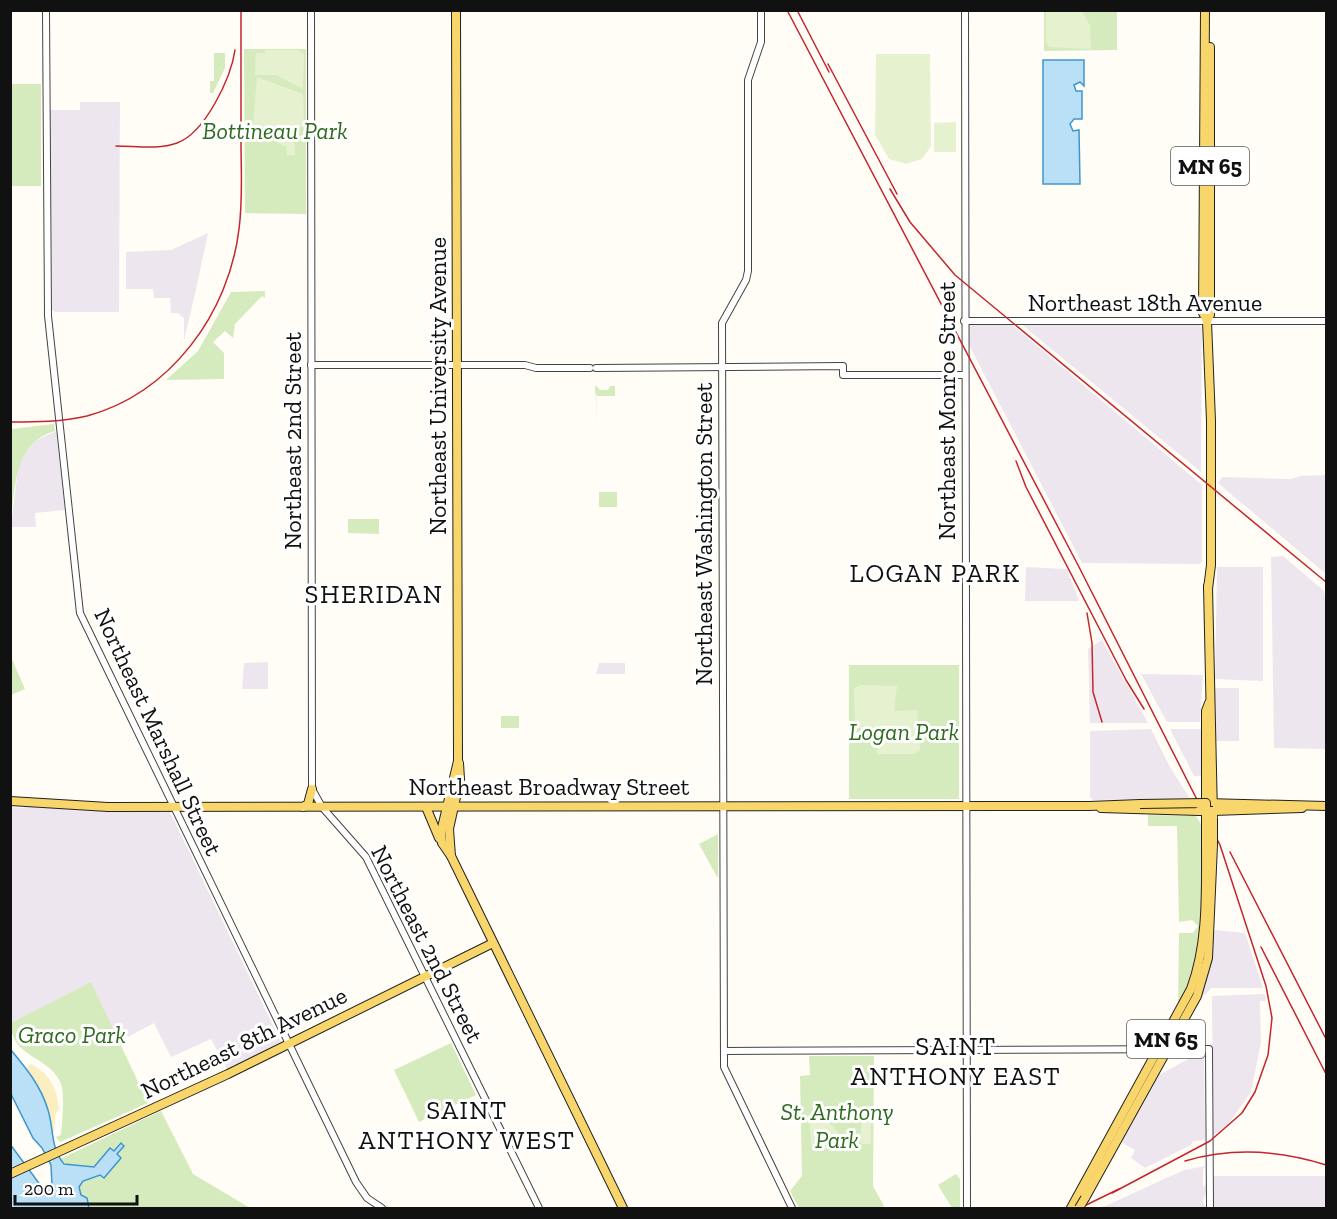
<svg xmlns="http://www.w3.org/2000/svg" width="1337" height="1219" viewBox="0 0 1337 1219" font-family="'Zilla Slab',serif">
<rect width="100%" height="100%" fill="#fffdf5"/>
<g fill="#eee6ef">
<polygon points="80,102 120,102 119,312 56,312 52,310 50,110 80,110"/>
<polygon points="208,233 195,294 184,340 184,318 178,313 171,313 170,298 154,298 153,289 126,289 126,252 171,250"/>
<polygon points="1199,323 1202,329 1201,472 1021,324"/>
<polygon points="971,324 1011,324 1202,485 1202,561 1200,564 1082,563 967,341 968,326"/>
<polygon points="56,431 65,510 35,513 36,527 11,527 18,468 27,450 37,440"/>
<polygon points="1326,475 1326,574 1218,483 1222,477 1291,479 1301,476"/>
<polygon points="1283,556 1324,591 1326,601 1326,749 1274,748 1271,557"/>
<polygon points="1026,567 1067,569 1079,601 1025,601"/>
<polygon points="1217,567 1263,567 1263,681 1215,679"/>
<polygon points="1102,640 1148,723 1090,723 1088,649"/>
<polygon points="268,662 268,689 242,689 244,663"/>
<polygon points="599,663 625,663 625,674 596,674"/>
<polygon points="1141,674 1203,675 1200,722 1167,722"/>
<polygon points="1217,688 1239,688 1239,741 1216,741 1215,689"/>
<polygon points="1151,729 1170,767 1190,799 1093,800 1090,797 1090,731"/>
<polygon points="1170,729 1201,729 1203,732 1203,776 1194,776"/>
<polygon points="25,806 170,812 281,1042 227,1069 211,1039 171,1057 154,1023 128,1037 120,1029 93,1041 10,1024 10,807 24,808"/>
<polygon points="1216,930 1245,933 1263,988 1211,988 1205,995 1201,992 1213,933"/>
<polygon points="1265,994 1266,1001 1260,1001 1261,1042 1251,1092 1229,1123 1213,1136 1212,996"/>
<polygon points="1195,1052 1204,1053 1205,1140 1193,1141 1191,1145 1145,1168 1131,1158 1135,1150 1120,1142 1155,1077 1192,1057"/>
<polygon points="1206,1166 1203,1169 1203,1187 1206,1185 1207,1189 1203,1201 1206,1208 1101,1208 1184,1170"/>
<rect x="1212" y="1176" width="114" height="32"/>
</g>
<g fill="#d5ebbd">
<polygon points="1044,11 1117,11 1117,50 1044,51"/>
<polygon points="244,49 306,49 306,214 245,213"/>
<polygon points="214,53 225,53 225,68 213,93 210,93 210,81 214,81"/>
<rect x="11" y="84" width="30" height="102"/>
<polygon points="265,291 265,298 262,296 235,324 233,338 225,331 213,342 224,353 224,379 166,380 198,351 231,292"/>
<polygon points="595,385 600,390 608,390 610,386 615,386 615,396 597,396 596,393 597,424"/>
<path d="M 54,424 L 55,431 C 15,442 15,486 11,520 L 11,429 Z"/>
<rect x="599" y="492" width="18" height="15"/>
<polygon points="348,519 379,519 379,534 348,533"/>
<polygon points="11,657 25,689 11,695 10,695"/>
<rect x="849" y="665" width="110" height="134"/>
<rect x="501" y="716" width="18" height="12"/>
<path d="M 1148,815 L 1196,816 L 1201,824 C 1201,885 1207,952 1178,1008 L 1179,933 L 1193,933 L 1198,926 L 1192,920 L 1179,922 L 1177,826 L 1148,826 Z"/>
<polygon points="718,834 718,877 717,877 699,844"/>
<path d="M 91,982 L 148,1103 L 60,1142 L 56,1137 L 61,1135 C 62,1122 65,1095 61,1084 C 51,1056 10,1058 11,1023 Z"/>
<polygon points="451,1043 476,1095 419,1122 394,1070"/>
<polygon points="809,1056 874,1056 873,1186 884,1206 879,1208 799,1208 790,1191 802,1176 800,1076 810,1075"/>
<polygon points="161,1111 193,1174 250,1208 89,1208 87,1198 81,1195 79,1188 83,1181 100,1174 103,1177 120,1158 110,1148 95,1167 66,1164 60,1159"/>
<polygon points="956,1174 960,1179 960,1208 952,1208 938,1185"/>
</g>
<path fill="#fbeec1" d="M 31,1064 C 50,1074 57,1088 59,1109 C 51,1118 58,1129 51,1139 C 50,1113 42,1088 26,1068 Z"/>
<g fill="#e6f2cf">
<polygon points="1046,11 1082,11 1090,26 1091,49 1049,47 1046,43"/>
<polygon points="265,50 298,50 304,54 303,89 276,75 255,75 256,53 265,53"/>
<polygon points="876,54 930,54 931,146 922,159 906,164 889,159 875,135"/>
<polygon points="257,77 303,94 304,126 298,128 256,128 253,124"/>
<polygon points="956,122 956,152 934,152 934,123"/>
<polygon points="280,136 287,136 295,144 295,155 287,156 286,147 278,143"/>
<polygon points="861,685 897,686 894,711 917,710 920,750 914,754 877,754 879,728 855,728 854,688"/>
<path d="M 809,1117 C 830,1118 841,1129 840,1149 L 812,1149 Z"/>
<rect x="861" y="1122" width="10" height="22"/>
</g>
<g fill="#b9e0f7" stroke="#3f96cf" stroke-width="1.5">
<polygon points="1043,60 1084,60 1084,86 1080,82 1074,85 1076,91 1082,91 1082,119 1074,119 1070,124 1073,131 1079,130 1080,184 1043,184"/>
<path d="M 11,1050 C 26,1068 41,1086 48,1110 C 54,1129 50,1147 64,1164 L 94,1167 L 110,1148 L 114,1151 L 121,1143 L 124,1146 L 117,1154 L 121,1158 L 104,1178 L 100,1175 L 83,1181 L 79,1187 L 81,1195 L 87,1198 L 89,1208 L 11,1208 L 10,1144 L 44,1190 L 52,1186 L 51,1165 L 42,1148 L 33,1138 L 11,1094 Z"/>
</g>
<g fill="none" stroke-linecap="round" stroke-linejoin="round">
<defs>
<g id="minor">
<polyline points="46,10 48,316 80,613 356,1182 367,1198 382,1208"/>
<polyline points="311,10 312,789 322,807 366,857 539,1208"/>
<polyline points="761,10 761,42 748,80 748,271 746,280 722,323 724,1067 792,1208"/>
<polyline points="965,10 967,1208"/>
<polyline points="964,321 1326,321"/>
<polyline points="311,365 525,365 536,368 590,368"/>
<polyline points="596,368 843,366 843,375 964,375"/>
<polyline points="724,1051 1209,1049 1210,1208"/>
</g>
<g id="major">
<polyline points="1205,10 1203,313 1207,321 1211,421 1211,565 1208,589"/>
<polyline points="1207,321 1210,315 1210,47"/>
<polyline points="1208,586 1213,816"/>
<polyline points="1209,703 1206,711 1206,803 1326,806"/>
<polyline points="459,763 460,779 449,829 451,856 623,1208"/>
<polyline points="10,801 108,807 1089,806 1140,804"/>
<polyline points="303,807 308,804 312,789"/>
<polyline points="426,807 439,838"/>
<polyline points="1101,808 1199,811"/>
<polyline points="1213,811 1302,808"/>
<polyline points="451,856 442,843 441,832 458,761 456,10"/>
<polyline points="1179,1034 1180,1042 1188,1049"/>
<polyline points="10,1174 228,1074 493,943"/>
<polyline points="1085,1198 1197,996 1208,958 1213,845"/>
<path d="M 1071,1208 L 1191,989 C 1208,943 1206,893 1206,845"/>
</g>
</defs>
<use href="#minor" stroke="#444" stroke-width="8"/>
<use href="#major" stroke="#222" stroke-width="10"/>
<use href="#minor" stroke="#fff" stroke-width="6"/>
<use href="#major" stroke="#f9d66b" stroke-width="8"/>
<g stroke="#c4262e" stroke-width="1.5">
<polyline points="787,10 1079,567 1220,845 1266,986 1272,1018 1268,1055 1255,1092 1242,1113 1210,1141 1112,1193"/>
<polyline points="797,10 829,72"/>
<polyline points="828,64 897,194"/>
<path d="M 116,146 C 136,146 158,150 177,143 C 205,133 231,78 235,50"/>
<polyline points="890,189 910,222 955,275 1326,582"/>
<path d="M 10,422 C 36,422 62,422 87,416 C 171,393 229,313 239,229 C 243,200 241,171 241,142 C 241,98 241,54 241,10"/>
<polyline points="1016,461 1026,487 1126,680 1144,709"/>
<polyline points="1087,613 1092,643 1093,692 1102,722"/>
<polyline points="1230,852 1326,1039"/>
<polyline points="1261,947 1326,1074"/>
<path d="M 1185,1161 C 1233,1147 1279,1150 1326,1165"/>
<polyline points="1080,1208 1119,1189"/>
</g>
<defs>
<g id="major-bridge">
<polyline points="1140,804 1206,803 1206,845"/>
<polyline points="1199,811 1213,811"/>
<polyline points="1213,818 1213,845"/>
<polyline points="1079,1208 1085,1198"/>
</g>
</defs>
<use href="#major-bridge" stroke="#222" stroke-width="10" stroke-linecap="butt"/>
<use href="#major-bridge" stroke="#f9d66b" stroke-width="8"/>
</g>
<g text-anchor="middle" stroke-width="6" stroke-linejoin="round" paint-order="stroke">
<g fill="#fff" stroke="#585858" stroke-width="1.5">
<rect x="1171" y="147" width="78" height="38" rx="4.5"/>
<rect x="1127" y="1020" width="78" height="38" rx="4.5"/>
</g>
<g font-size="22" font-weight="bold" fill="#111">
<text x="1210" y="174">MN 65</text>
<text x="1166" y="1047">MN 65</text>
</g>
<g font-size="24" font-style="italic" fill="#2f6b1f" stroke="#fff">
<text x="275" y="139">Bottineau Park</text>
<text x="904" y="740">Logan Park</text>
<text x="72" y="1043">Graco Park</text>
<text x="837" y="1120">St. Anthony<tspan x="837" dy="28">Park</tspan></text>
</g>
<g font-size="24" fill="#111" stroke="#fff">
<text x="1145" y="311">Northeast 18th Avenue</text>
<text transform="translate(438 386) rotate(-90)" y="8">Northeast University Avenue</text>
<text transform="translate(947 411) rotate(-90)" y="8">Northeast Monroe Street</text>
<text transform="translate(293 441) rotate(-90)" y="8">Northeast 2nd Street</text>
<text transform="translate(704 534) rotate(-90)" y="8">Northeast Washington Street</text>
<text transform="translate(158 732) rotate(65)" y="8">Northeast Marshall Street</text>
<text x="549" y="795">Northeast Broadway Street</text>
<text transform="translate(427 944) rotate(63)" y="8">Northeast 2nd Street</text>
<text transform="translate(244 1043) rotate(-26)" y="8">Northeast 8th Avenue</text>
</g>
<g font-size="26" letter-spacing="1.5" fill="#111" stroke="#fff">
<text x="935" y="582">LOGAN PARK</text>
<text x="374" y="603">SHERIDAN</text>
<text x="956" y="1055">SAINT<tspan x="956" dy="30">ANTHONY EAST</tspan></text>
<text x="467" y="1119">SAINT<tspan x="467" dy="30">ANTHONY WEST</tspan></text>
</g>
</g>
<rect width="1337" height="1219" fill="none" stroke="#111111" stroke-width="24"/>
<path d="M15 1195v9h122v-9" fill="none" stroke="#111111" stroke-width="3"/>
<text x="24" y="1195" font-size="18" fill="#111111" stroke="#ffffff" stroke-width="4.5" paint-order="stroke">200 m</text>
</svg>
